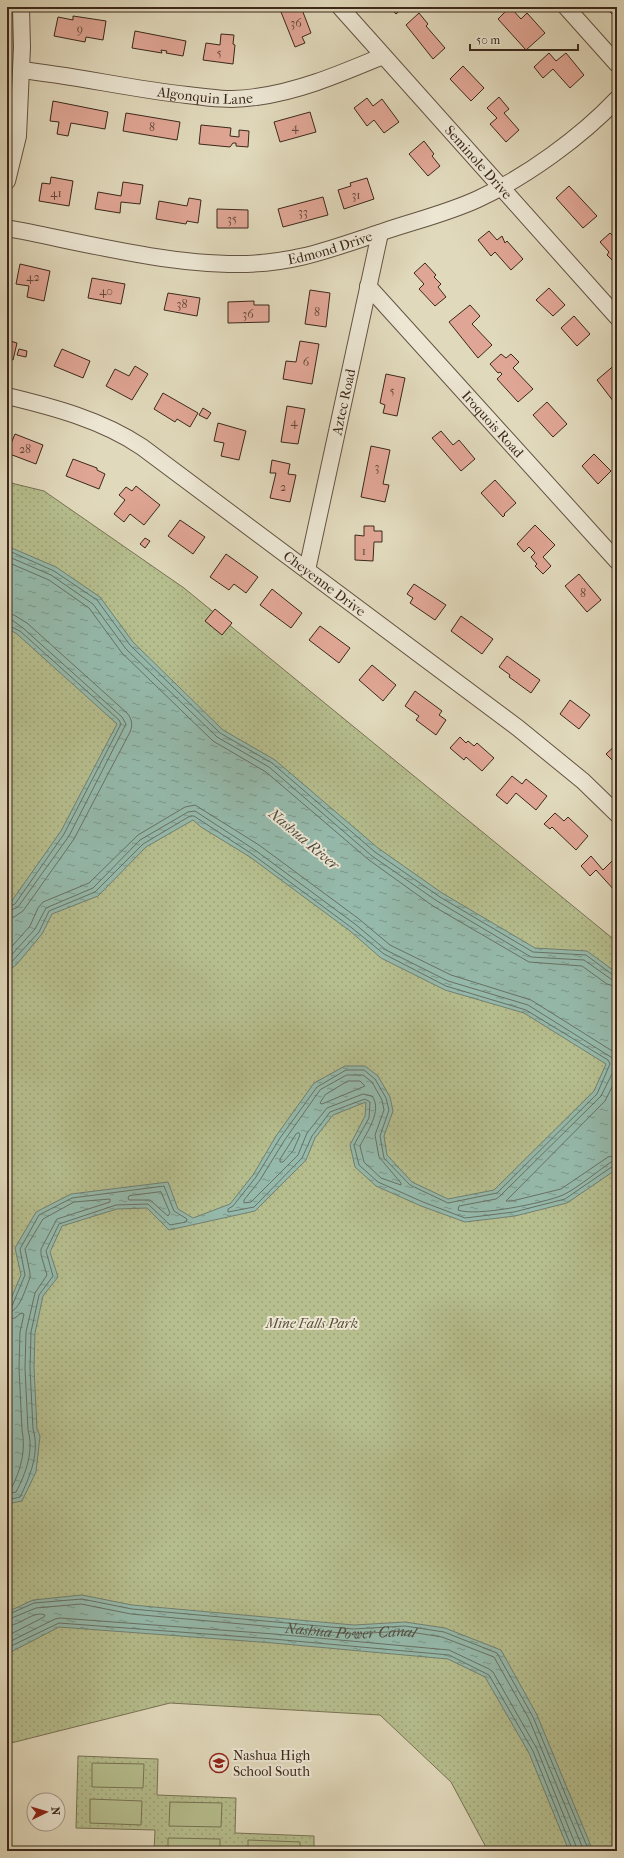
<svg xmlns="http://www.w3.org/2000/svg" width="624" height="1858" viewBox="0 0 624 1858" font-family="'IM FELL French Canon',serif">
<defs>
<pattern id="grass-dots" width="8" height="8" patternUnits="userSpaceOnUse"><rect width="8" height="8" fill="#b6be8e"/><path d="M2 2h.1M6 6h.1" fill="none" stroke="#9da37a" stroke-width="1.8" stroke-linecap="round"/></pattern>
<pattern id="water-ripples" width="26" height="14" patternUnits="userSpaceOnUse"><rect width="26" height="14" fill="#95baac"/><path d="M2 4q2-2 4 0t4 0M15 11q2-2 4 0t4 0" fill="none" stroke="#7b978b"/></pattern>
</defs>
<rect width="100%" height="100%" fill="#e1d9bc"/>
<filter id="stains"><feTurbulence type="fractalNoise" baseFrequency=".005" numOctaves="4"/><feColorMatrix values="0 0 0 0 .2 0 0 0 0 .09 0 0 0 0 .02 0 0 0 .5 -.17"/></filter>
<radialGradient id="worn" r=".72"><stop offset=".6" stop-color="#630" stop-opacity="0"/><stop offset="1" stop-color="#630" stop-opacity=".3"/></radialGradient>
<g fill="url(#grass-dots)" stroke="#787354">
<polygon points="7,482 44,491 184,588 617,942 617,1851 488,1851 451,1782 380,1715 170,1703 7,1744"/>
<polygon points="78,1756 158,1759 157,1795 236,1798 235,1833 314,1836 314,1851 154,1851 155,1830 76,1828"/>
</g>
<g fill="#b6be8e" stroke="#787354">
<polygon points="92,1763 144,1764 143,1788 92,1787"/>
<polygon points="90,1799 142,1801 141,1825 90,1823"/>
<polygon points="170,1802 222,1803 221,1827 169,1826"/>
<polygon points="168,1838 220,1839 220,1851 168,1851"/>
<polygon points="248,1840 300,1842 300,1851 248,1851"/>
</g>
<g fill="url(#water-ripples)" stroke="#718072">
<polygon points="7,546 56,567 100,597 133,642 223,730 275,760 378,848 442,893 535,948 587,951 617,973 617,1169 567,1203 515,1216 465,1222 421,1206 376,1186 355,1167 350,1145 365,1116 366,1102 333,1115 315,1138 306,1160 255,1211 169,1230 147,1208 117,1209 62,1226 50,1252 58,1277 43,1296 35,1333 34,1367 37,1429 40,1436 36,1472 22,1501 7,1504 7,1308 21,1275 15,1248 36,1212 71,1194 168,1182 178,1209 193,1218 230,1204 253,1175 276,1136 314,1083 345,1066 365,1066 378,1076 390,1097 393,1111 384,1136 387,1155 412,1182 448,1199 494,1190 594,1091 606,1064 524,1013 445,990 381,958 350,931 250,857 201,827 193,820 146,847 98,896 52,914 42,934 17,964 7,972 7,904 11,902 61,831 117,724 17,634 7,628"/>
<polygon points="82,1595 132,1605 354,1625 405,1622 445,1628 501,1650 537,1715 593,1851 569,1851 529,1753 485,1677 448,1659 273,1643 59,1627 7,1654 7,1612 33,1600"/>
</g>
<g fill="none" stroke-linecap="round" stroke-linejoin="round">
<g stroke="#687164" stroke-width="1">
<polyline points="7,550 54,571 97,600 130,645 220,733 272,763 375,852 440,897 533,952 586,955 613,975 617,976"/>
<polyline points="7,556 51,575 93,604 126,649 217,737 269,767 372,856 437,901 531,957 584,960 611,979 617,981"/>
<polyline points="7,562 49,580 89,608 122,653 213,741 266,772 369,860 433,906 529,962 582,966 607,984 617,987"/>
<path d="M 7,614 L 14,615 L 27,623 L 127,713 C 132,719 133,725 130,732 L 74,839 L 23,911 L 14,917 L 7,918"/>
<polyline points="7,620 12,620 23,628 122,717 126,724 69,836 18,907 7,912"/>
<polyline points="7,625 20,631 119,720 121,724 64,834 15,904 7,907"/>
<polyline points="7,952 30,926 38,908 43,902 89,883 138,835 185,807 195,805 259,845 359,919 390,945 451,975 531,1000 617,1054"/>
<path d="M 7,960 L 35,929 L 46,908 L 93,888 L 140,840 L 188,812 L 195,811 L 255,850 L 355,924 L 386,950 L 448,981 L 528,1005 L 614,1059 L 615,1068 L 601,1096 L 500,1196 L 496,1199 L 459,1206 L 458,1210 C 476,1217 544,1203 563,1195 C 576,1189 598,1171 611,1162 L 617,1161"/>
<polyline points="7,967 39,932 49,911 95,892 143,844 190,816 194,816 252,854 352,928 384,954 446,986 526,1010 608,1060 610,1064 597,1094 497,1193 448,1203 410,1185 384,1158 380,1136 389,1110 386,1098 375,1079 364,1070 346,1070 317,1087 280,1138 256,1177 233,1206 228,1209 228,1212 254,1207 302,1158 312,1136 330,1112 365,1099 370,1102 369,1118 354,1145 359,1165 378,1182 423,1202 465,1218 514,1212 565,1199 613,1166 617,1166"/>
<path d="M 347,1075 L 363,1075 L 372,1082 L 382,1100 L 384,1110 L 375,1135 L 379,1157 L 401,1183 L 401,1185 L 381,1178 L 364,1162 L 360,1146 C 366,1133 383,1111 372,1096 L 363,1094 L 327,1108 L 307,1133 L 298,1155 L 251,1202 L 244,1203 L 244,1200 L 260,1180 L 284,1141 L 320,1090 Z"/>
<polyline points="617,1077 605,1101 506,1201 512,1201 561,1189 608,1157 617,1155"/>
<polygon points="348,1081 360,1081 365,1086 322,1104 320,1103 325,1095"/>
<polygon points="299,1133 300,1135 293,1151 283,1162 280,1162 280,1159 296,1134"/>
<polygon points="161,1192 170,1213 168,1216 150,1200 129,1200 128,1198 129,1196"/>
<path d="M 7,1308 L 12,1306 L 25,1275 L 20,1249 L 39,1215 L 72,1198 L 164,1186 L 174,1211 L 187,1219 L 186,1222 L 170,1225 L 148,1204 L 116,1205 L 59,1224 L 46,1251 L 53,1276 L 39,1295 L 31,1332 L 30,1368 L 33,1429 C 40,1452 30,1477 20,1497 L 7,1500"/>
<path d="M 7,1313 C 20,1312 25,1289 30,1278 L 30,1273 L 25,1249 L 43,1219 L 74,1202 L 110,1199 L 110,1202 L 57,1219 L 41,1249 L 41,1255 L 47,1275 L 35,1293 L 26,1332 L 25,1368 L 28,1430 C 34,1451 26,1473 16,1492 L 7,1494"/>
<path d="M 7,1319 L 15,1318 L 21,1313 L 24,1314 L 20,1332 L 19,1368 L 22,1430 C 26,1450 21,1469 12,1487 L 7,1488"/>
<polyline points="7,1615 34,1603 82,1599 132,1609 353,1629 405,1626 444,1632 497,1653 533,1717 589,1851"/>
<path id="s1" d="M 7,1620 L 36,1608 L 81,1604 L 131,1614 L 353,1634 L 404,1631 L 442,1637 L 494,1657 L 529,1719 L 584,1851"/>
<path d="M 7,1626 C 19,1626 34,1610 45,1615 L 44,1617 L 7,1636"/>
<polyline points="7,1643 55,1619 60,1618 274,1634 449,1650 489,1669 493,1672 537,1749 578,1851"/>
<polyline points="7,1648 59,1623 273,1639 449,1655 489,1675 533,1751 573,1851"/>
</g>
</g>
<g fill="#e0a695" stroke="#3b281b">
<polygon points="295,7 301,7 311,33 302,37 305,43 295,47 281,12"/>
<polygon points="389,7 404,7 396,14"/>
<polygon points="510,7 521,19 527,13 545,33 526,50 498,19"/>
<polygon points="605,7 617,7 617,14 616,13 613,15"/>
<polygon points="419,13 428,24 426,26 445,48 433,59 406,25"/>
<polygon points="73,16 106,21 103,40 86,37 85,42 54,36 58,17 73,20"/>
<polygon points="135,31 186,41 183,56 166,53 167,51 161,50 162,53 132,48"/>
<polygon points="221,34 234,35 233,44 235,45 233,64 203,60 206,43 220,45"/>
<polygon points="549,53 556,61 566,53 584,75 570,88 553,69 543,78 534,67"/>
<polygon points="463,66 484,88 471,101 450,79"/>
<polygon points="499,97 509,109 504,113 519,130 506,142 490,124 497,118 487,108"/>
<polygon points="367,98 373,106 382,99 399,122 384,133 374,120 367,126 354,108"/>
<polygon points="53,101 108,112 105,129 71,123 68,136 57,134 59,122 50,121"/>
<polygon points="310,112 316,132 280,142 274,122"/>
<polygon points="126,113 180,122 177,140 123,131"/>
<polygon points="201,125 231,128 230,136 239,137 239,130 249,131 248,147 236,146 236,143 233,143 230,147 199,144"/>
<polygon points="424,141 434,154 432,156 440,166 428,176 409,154"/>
<polygon points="51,177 73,181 69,206 39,201 42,183 50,184"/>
<polygon points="367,178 374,199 344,209 338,190 351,186 350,183"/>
<polygon points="123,182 143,185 140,204 121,202 120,213 95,209 98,192 121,196"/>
<polygon points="569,186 597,216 583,228 556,198"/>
<polygon points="323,197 328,215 283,227 278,209"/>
<polygon points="189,198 201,200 198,223 187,221 186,224 156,219 159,201 187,206"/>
<polygon points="217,209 248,210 248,228 217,228"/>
<polygon points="489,231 497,240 502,236 505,243 507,241 523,259 511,270 495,252 491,256 478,240"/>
<polygon points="610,233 617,240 617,265 607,255 609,252 600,242"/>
<polygon points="425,263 436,275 434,277 441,284 438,287 446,297 435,306 419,289 424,284 414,273"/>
<polygon points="20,264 50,271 44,301 27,297 29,286 16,284"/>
<polygon points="92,278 125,284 121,304 88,298"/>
<polygon points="549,288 565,305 553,316 536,300"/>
<polygon points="310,290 330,293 326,327 305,324"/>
<polygon points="168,293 200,298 197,316 164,310"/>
<polygon points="254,301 254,305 269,305 269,322 228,323 228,302"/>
<polygon points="470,305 480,316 472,324 492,345 478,358 449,322"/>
<polygon points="574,316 590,334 577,346 561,328"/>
<polygon points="7,340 17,343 13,360 7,359"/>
<polygon points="300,341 319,344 312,384 283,379 286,361 296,362"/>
<polygon points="19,349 27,351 26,357 17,355"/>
<polygon points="62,349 90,361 83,378 54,366"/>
<polygon points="501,354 506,358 511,354 519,362 513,368 533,389 518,402 497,379 502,374 500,372 498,373 490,364"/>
<polygon points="617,363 617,406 597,380"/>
<polygon points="135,366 148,374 132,400 106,386 115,369 129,376"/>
<polygon points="386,374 405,378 397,416 383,413 385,405 380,403"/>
<polygon points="163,393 198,413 190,427 177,419 175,422 154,409"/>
<polygon points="547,402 567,424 553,437 533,415"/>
<polygon points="287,406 305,409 298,444 281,442"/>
<polygon points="203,408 211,413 207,419 199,415"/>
<polygon points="218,423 246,431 239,460 221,456 224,443 214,441"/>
<polygon points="441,431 453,445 459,440 475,459 461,471 432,438"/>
<polygon points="15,434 43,445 36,464 7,453"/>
<polygon points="371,446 390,450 383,484 389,485 385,502 361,497"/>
<polygon points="594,454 611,471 598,484 582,466"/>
<polygon points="73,459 97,468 97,470 105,474 99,489 66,476"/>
<polygon points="272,460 290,464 288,474 296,475 290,502 270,498 276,473 270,473"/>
<polygon points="495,480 516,503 504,514 505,515 503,517 481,493"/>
<polygon points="136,486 160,505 144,525 130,514 124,522 114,514 125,500 119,495 126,487 132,491"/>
<polygon points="180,520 205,537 193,554 168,536"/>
<polygon points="535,525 555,545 543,557 551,566 543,574 535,566 537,564 531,557 535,553 529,547 524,552 517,544"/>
<polygon points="364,526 374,526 374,531 382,531 382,542 374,542 373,561 355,560 355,535 364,536"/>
<polygon points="145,538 150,541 145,548 140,544"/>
<polygon points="226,554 258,577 246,593 234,584 229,590 210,577"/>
<polygon points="579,574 601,600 587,612 565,586"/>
<polygon points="414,584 446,605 435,620 410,603 413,598 407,594"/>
<polygon points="272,589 302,613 291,628 260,605"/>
<polygon points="215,609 232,623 222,635 205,621"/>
<polygon points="461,616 493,639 482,654 451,631"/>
<polygon points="320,626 350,648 339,663 309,640"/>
<polygon points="507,656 540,680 531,693 509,677 510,675 499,667"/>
<polygon points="372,665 396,685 383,701 359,680"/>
<polygon points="415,691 442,711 439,715 446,720 436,735 416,720 419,716 405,706"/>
<polygon points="570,700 590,715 579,729 560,714"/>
<polygon points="460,737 466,743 468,741 474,746 477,743 494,758 482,771 466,757 464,760 450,748"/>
<polygon points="617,744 617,765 606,754"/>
<polygon points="512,776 522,784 526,779 547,796 536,810 516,793 507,804 496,795"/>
<polygon points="555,813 564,821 568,817 588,836 576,850 552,827 550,829 544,824"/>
<polygon points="591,856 603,870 612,861 617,867 617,890 615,891 596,870 590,876 581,866"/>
</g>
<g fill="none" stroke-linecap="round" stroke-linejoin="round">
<defs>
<g id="minor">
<path id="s2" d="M 340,7 L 617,317"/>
<polyline points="566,7 617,64"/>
<path id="s3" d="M 21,70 C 77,76 131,89 187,95 C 210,98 233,101 256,97 C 301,91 342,73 383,56"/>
<polyline points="7,181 18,136 22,47 21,7"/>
<path id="s4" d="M 7,228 C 81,242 163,264 238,264 C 294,264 330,249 382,232 C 414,221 448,213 478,199 C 526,177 581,137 617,99"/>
<path id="s5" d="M 368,286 L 617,561"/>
<path id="s6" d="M 7,396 C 53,407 102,420 142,447 L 518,728 L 583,781 L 617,814"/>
<path id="s7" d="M 307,570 L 380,233"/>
</g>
</defs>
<use href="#minor" stroke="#645443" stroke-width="18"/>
<use href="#minor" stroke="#ece6d3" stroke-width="16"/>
</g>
<defs>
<symbol id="school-ring" viewBox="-11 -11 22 22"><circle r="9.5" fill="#ece6d3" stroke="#8f2418" stroke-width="1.5"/><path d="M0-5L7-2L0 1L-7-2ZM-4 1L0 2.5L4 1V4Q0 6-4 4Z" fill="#8f2418"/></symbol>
</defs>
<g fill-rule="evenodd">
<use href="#school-ring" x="208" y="1752" width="22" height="22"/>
</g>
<g text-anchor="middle" stroke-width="4" stroke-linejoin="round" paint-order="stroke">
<g font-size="12" fill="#64483a">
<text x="296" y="27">36</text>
<text x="80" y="33">9</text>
<text x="219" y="57">5</text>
<text x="152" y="131">8</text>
<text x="295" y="131">4</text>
<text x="56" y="197">41</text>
<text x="356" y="199">31</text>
<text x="303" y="216">33</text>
<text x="232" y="223">35</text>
<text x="33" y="281">42</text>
<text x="106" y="295">40</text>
<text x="182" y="308">38</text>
<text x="317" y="316">8</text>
<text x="248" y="318">36</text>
<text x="306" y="366">6</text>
<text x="392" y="395">5</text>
<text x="294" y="426">4</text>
<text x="25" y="453">28</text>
<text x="377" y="471">3</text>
<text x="283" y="491">2</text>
<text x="364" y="555">1</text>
<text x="583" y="597">8</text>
</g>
<g font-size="14" fill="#3b281b" stroke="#ece6d3">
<text dy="5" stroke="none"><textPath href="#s3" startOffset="186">Algonquin Lane</textPath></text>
<text dy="5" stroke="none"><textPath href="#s2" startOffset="208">Seminole Drive</textPath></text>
<text dy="5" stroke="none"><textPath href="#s4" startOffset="328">Edmond Drive</textPath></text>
<text dy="5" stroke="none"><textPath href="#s7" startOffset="172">Aztec Road</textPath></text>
<text dy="5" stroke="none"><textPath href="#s5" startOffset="186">Iroquois Road</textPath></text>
<text dy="5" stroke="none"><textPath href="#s6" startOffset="373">Cheyenne Drive</textPath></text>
</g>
<g font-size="14" font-style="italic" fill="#5a4e38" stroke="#ece6d3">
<text x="312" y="1328">Mine Falls Park</text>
</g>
<g font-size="14" fill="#3b281b" stroke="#ece6d3" text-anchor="start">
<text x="233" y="1760">Nashua High<tspan x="233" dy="16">School South</tspan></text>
</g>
<g font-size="15" font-style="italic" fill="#524c3f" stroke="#ece6d3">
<text transform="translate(304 839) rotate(40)" y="5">Nashua River</text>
<text dy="5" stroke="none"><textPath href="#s1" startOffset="348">Nashua Power Canal</textPath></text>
</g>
</g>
<rect width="624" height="1858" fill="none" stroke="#e1d9bc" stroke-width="24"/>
<rect x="8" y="8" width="608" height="1842" fill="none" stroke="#3b281b" stroke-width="2"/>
<rect x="12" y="12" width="600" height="1834" fill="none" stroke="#3b281b"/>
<g transform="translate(46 1812) rotate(85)"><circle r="19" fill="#ece6d3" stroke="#a59a89"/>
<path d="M0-3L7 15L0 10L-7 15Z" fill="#8f2418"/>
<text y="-6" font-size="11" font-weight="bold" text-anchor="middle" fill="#3b281b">N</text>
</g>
<path d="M470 44v6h108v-6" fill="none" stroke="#3b281b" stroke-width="2"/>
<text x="476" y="44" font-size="12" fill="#3b281b" stroke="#ece6d3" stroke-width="3" paint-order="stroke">50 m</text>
<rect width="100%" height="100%" filter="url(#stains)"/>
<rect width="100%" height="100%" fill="url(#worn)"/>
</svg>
